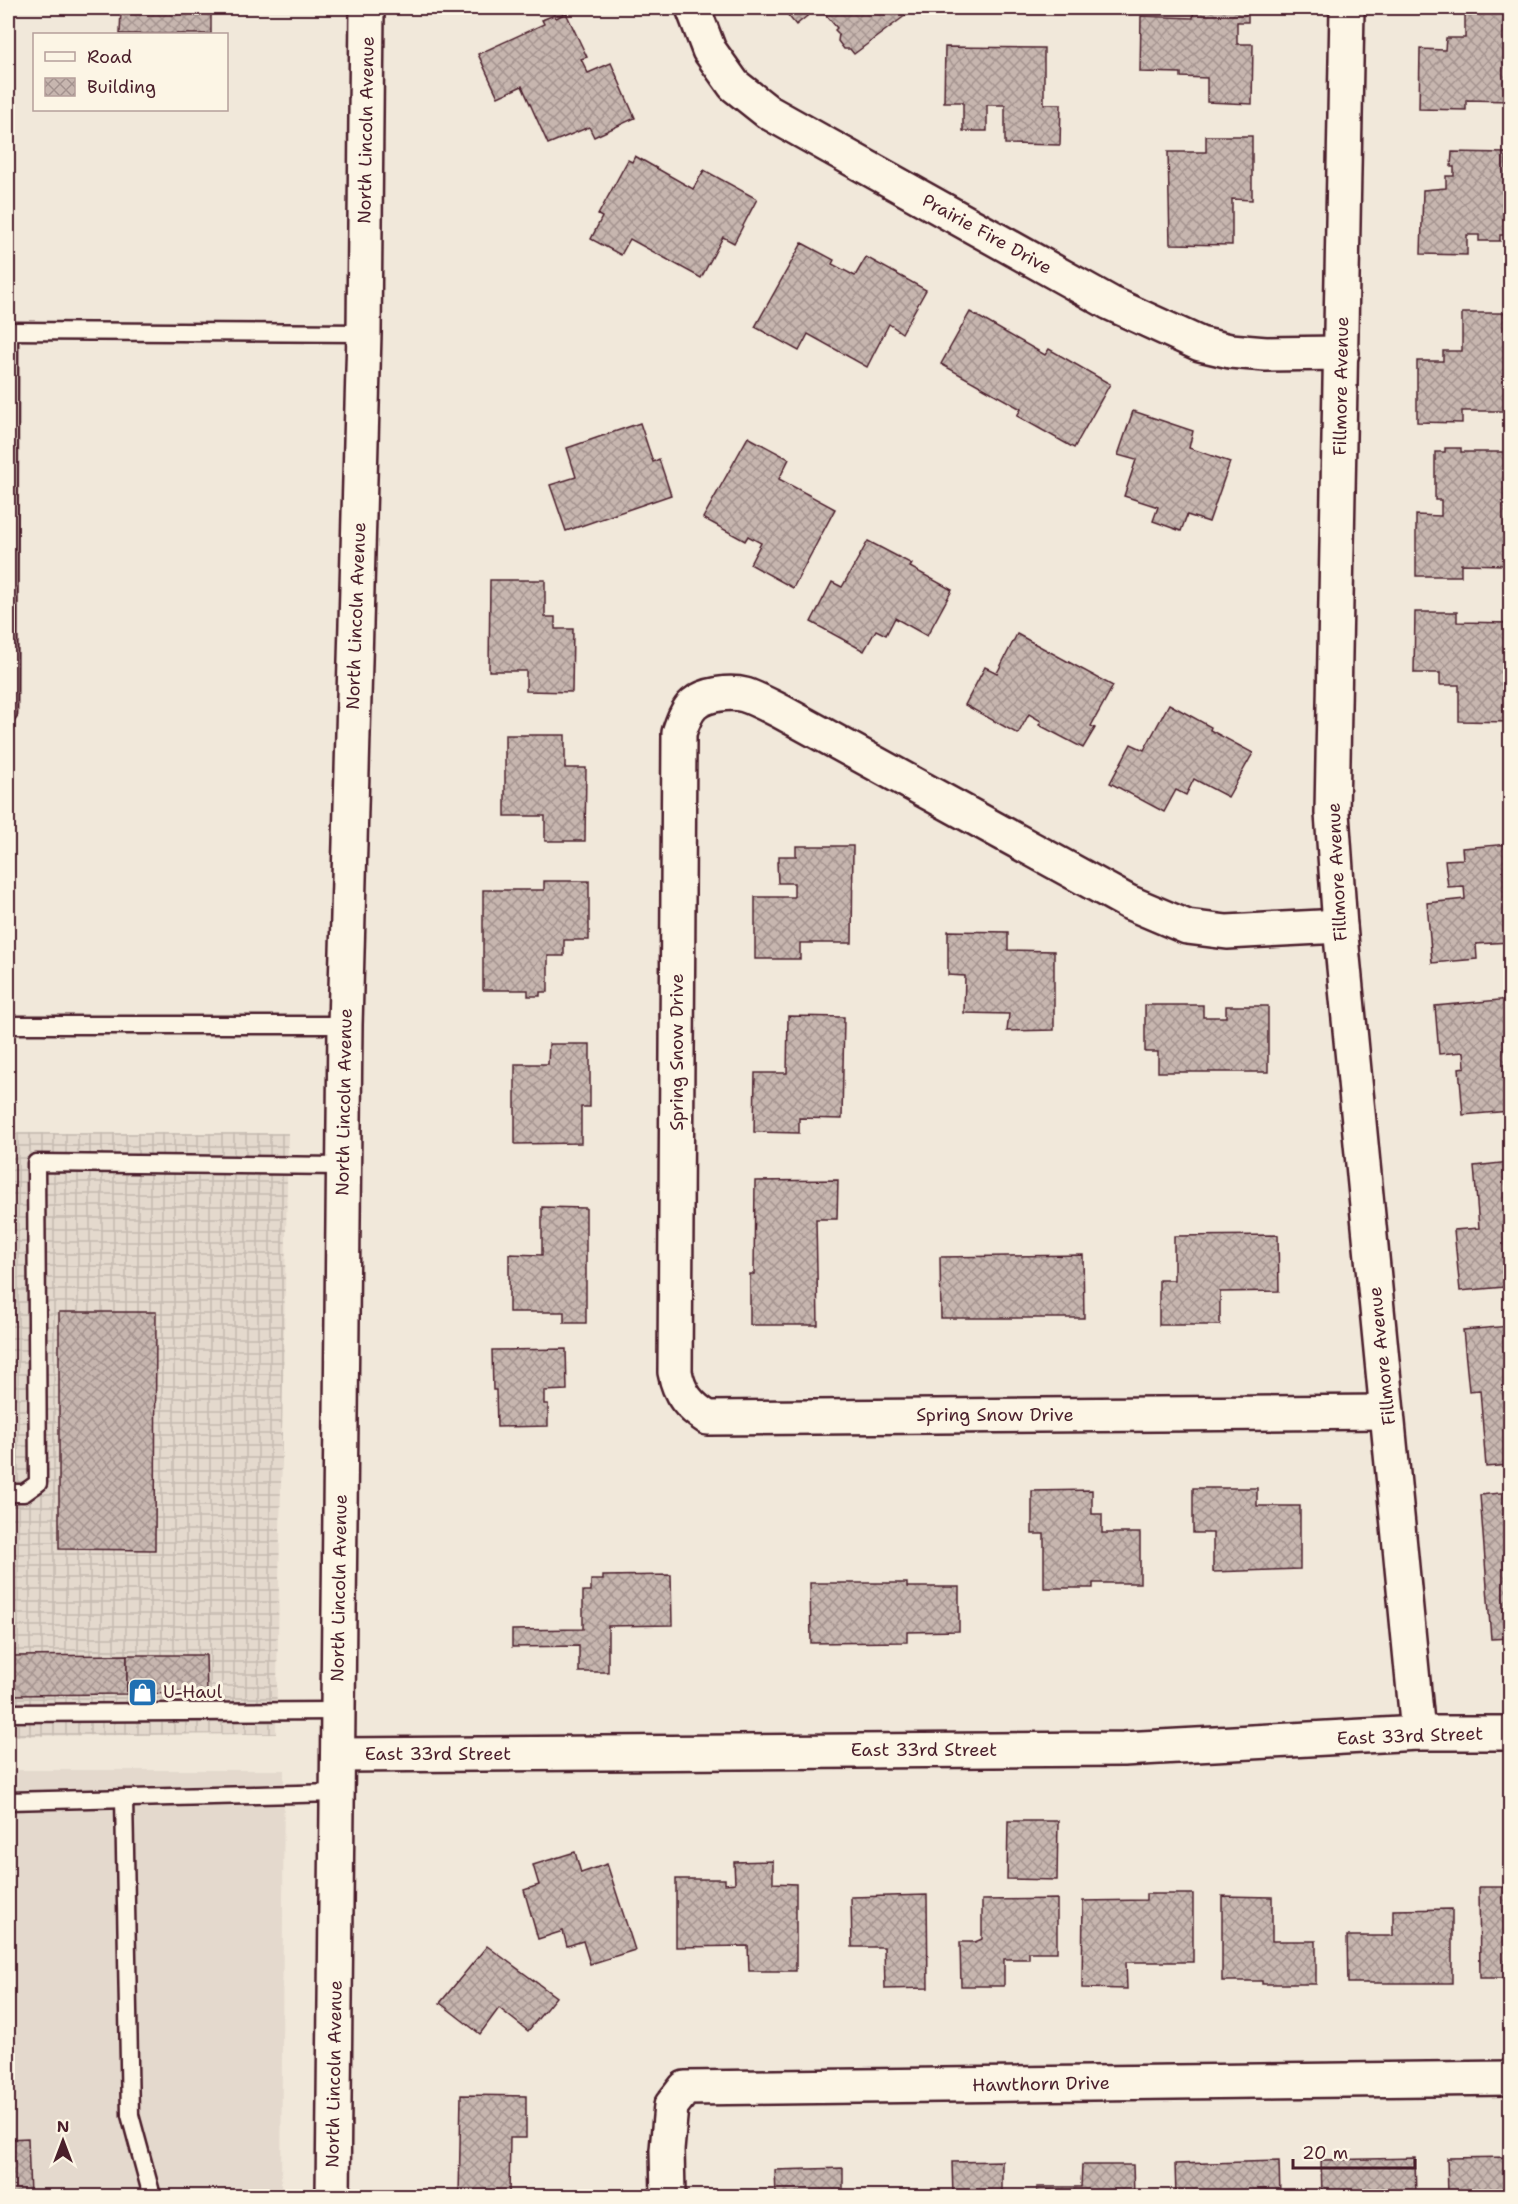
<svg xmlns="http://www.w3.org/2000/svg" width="1518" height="2204" viewBox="0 0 1518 2204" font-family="'Shantell Sans',sans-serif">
<defs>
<pattern id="industrial-grid" width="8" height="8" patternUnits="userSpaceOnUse" patternTransform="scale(1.5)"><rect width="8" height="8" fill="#e4d9cd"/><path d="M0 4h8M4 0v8" fill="none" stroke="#c5bab0"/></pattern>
<pattern id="building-cross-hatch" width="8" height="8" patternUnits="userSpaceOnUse" patternTransform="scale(1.5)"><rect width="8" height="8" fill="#c7b6af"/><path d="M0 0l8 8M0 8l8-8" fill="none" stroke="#a4938f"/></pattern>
</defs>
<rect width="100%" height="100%" fill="#f1e8da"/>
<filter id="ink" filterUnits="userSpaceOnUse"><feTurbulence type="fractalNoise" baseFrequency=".0167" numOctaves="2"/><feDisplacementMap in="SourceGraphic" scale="12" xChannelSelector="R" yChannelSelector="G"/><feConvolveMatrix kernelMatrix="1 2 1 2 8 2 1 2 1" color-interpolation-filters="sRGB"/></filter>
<g filter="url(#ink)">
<polygon fill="#e4d9cd" points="8,1770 284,1770 281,2196 8,2196"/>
<polygon fill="url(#industrial-grid)" points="8,1133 288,1133 276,1734 8,1736"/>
<g fill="url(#building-cross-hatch)" stroke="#4a1f2b" stroke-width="1.5">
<polygon points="121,8 211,8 211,34 120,34"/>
<polygon points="782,8 817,8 796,25"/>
<polygon points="820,8 906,8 910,12 854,54 850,49 844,49 838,41 839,34 835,30 837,28"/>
<polygon points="1194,8 1248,8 1248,22 1237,22 1237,44 1253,44 1252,104 1207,102 1207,78 1181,77 1181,73 1140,72 1141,16 1193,18"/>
<polygon points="1465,8 1510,8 1510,101 1466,100 1466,110 1419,109 1420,49 1445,50 1446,38 1465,38"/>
<polygon points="566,13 587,57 581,59 588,73 611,63 635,118 594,137 589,127 548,144 522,86 498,97 478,54 544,24 542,20 554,15 556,18"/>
<polygon points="945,47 1044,48 1044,104 1061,104 1060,145 1005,144 1005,105 987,105 987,131 963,131 963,102 944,102"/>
<polygon points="1206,136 1252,136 1252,200 1232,199 1232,245 1170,244 1168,152 1206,152"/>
<polygon points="1452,152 1506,153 1506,187 1510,187 1510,235 1500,235 1500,241 1479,241 1479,235 1467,235 1467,255 1421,254 1423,190 1446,188 1446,176 1454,176 1454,167 1451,167"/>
<polygon points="635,156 693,189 704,170 757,199 734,243 723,237 701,278 630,239 621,255 591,239 602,217 598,215 628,160 632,162"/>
<polygon points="802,243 834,260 832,264 855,276 866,257 926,290 902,333 889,324 867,367 808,334 799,351 755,327"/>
<polygon points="970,312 1045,355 1049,349 1110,384 1074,448 1017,416 1021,409 941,364"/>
<polygon points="1462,313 1510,313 1510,411 1462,411 1462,423 1417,422 1417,361 1443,361 1443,351 1462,351"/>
<polygon points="1133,411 1193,431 1189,448 1230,462 1209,522 1187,515 1181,531 1153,521 1158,507 1124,496 1136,460 1118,455"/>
<polygon points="640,423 653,462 659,459 671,495 566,531 550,485 576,477 567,448"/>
<polygon points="748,437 789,459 779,479 835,509 793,588 750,564 761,543 748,536 745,541 703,518"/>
<polygon points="1445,448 1461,448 1461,452 1507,452 1507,455 1510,455 1510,492 1507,492 1505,565 1461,564 1461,576 1416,576 1416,515 1441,516 1441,500 1435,500 1435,452 1445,452"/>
<polygon points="868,541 912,564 910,567 952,590 927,636 895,618 886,635 876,630 864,651 811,622 832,582 842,587"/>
<polygon points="490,580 545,580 545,617 555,617 555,629 573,629 572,692 526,691 526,671 489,671"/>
<polygon points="1415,612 1457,612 1457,622 1510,623 1510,722 1459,721 1459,685 1440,685 1440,673 1414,673"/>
<polygon points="1017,634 1113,686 1091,726 1095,728 1083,748 1039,725 1041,721 1029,714 1018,734 965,705 985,667 997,673"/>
<polygon points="1169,704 1211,727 1210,730 1253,753 1228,797 1194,779 1186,795 1176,790 1164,812 1110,783 1131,744 1144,750"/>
<polygon points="505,735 565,735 565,768 586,768 585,841 545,841 545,816 505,816"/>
<polygon points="1510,844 1510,942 1476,944 1477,959 1432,963 1427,903 1465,899 1464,886 1448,887 1445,860 1463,859 1462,848"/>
<polygon points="796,846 853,846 852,943 800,943 800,959 755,959 755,897 794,897 794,883 778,883 777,862 779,862 779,856 796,856"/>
<polygon points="544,881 589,881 589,940 564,940 564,956 548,956 548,992 540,992 540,996 528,996 528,990 483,990 483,890 544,890"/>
<polygon points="948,931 1008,932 1008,950 1054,951 1054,1030 1007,1031 1009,1014 964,1013 965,976 948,975"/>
<polygon points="1510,999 1510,1111 1463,1115 1459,1068 1465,1067 1464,1052 1439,1054 1435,1006"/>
<polygon points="1145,1005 1203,1005 1203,1017 1226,1017 1226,1006 1268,1006 1268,1072 1158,1072 1158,1052 1145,1052"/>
<polygon points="788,1016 844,1017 842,1119 799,1118 799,1133 754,1132 755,1073 787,1073"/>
<polygon points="549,1044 590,1044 590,1107 581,1107 581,1143 515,1144 515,1064 548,1064"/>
<polygon points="1510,1162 1510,1271 1504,1271 1504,1287 1460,1291 1454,1230 1479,1228 1474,1166"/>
<polygon points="838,1180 837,1219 816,1219 818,1325 750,1325 750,1274 754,1274 755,1181"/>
<polygon points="542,1207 586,1208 586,1323 564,1323 564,1312 509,1312 509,1254 542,1255"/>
<polygon points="1278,1235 1279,1291 1220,1292 1220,1325 1159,1325 1159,1280 1174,1280 1174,1236"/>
<polygon points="1083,1255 1084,1318 941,1318 940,1257"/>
<polygon points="59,1312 156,1312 155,1550 59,1549"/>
<polygon points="1510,1326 1510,1465 1486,1467 1480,1390 1469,1391 1463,1330"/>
<polygon points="566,1349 567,1390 544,1391 544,1404 548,1404 548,1426 497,1427 496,1390 493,1390 492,1350"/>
<polygon points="1193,1488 1257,1488 1257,1506 1300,1506 1300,1569 1213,1572 1213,1533 1193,1533"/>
<polygon points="1092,1490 1092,1514 1102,1514 1102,1533 1140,1533 1140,1583 1093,1583 1093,1588 1044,1588 1044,1534 1032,1534 1032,1491"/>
<polygon points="1510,1492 1510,1638 1491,1639 1480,1495"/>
<polygon points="671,1575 672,1625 608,1626 608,1672 579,1672 579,1646 512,1647 512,1630 583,1629 583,1591 591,1591 591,1580 603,1580 603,1576"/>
<polygon points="810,1583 907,1583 907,1587 959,1587 959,1631 907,1632 907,1642 811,1643"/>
<polygon points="127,1655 127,1694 8,1695 8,1656"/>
<polygon points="127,1655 206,1655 207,1693 127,1694"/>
<polygon points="1008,1821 1058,1821 1057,1880 1007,1879"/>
<polygon points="575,1852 581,1873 607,1864 635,1950 590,1964 583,1941 567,1946 563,1931 538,1939 524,1890 539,1885 533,1865"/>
<polygon points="773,1861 773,1883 796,1884 796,1971 749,1971 748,1946 676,1947 676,1879 725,1879 725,1884 735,1883 734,1862"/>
<polygon points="1479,1887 1510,1887 1510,1978 1480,1978"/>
<polygon points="1146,1894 1193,1894 1193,1962 1126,1962 1127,1989 1082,1988 1083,1901 1146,1900"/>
<polygon points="927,1895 928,1988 885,1989 884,1947 852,1947 851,1897"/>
<polygon points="1222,1896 1272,1897 1272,1941 1316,1941 1316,1984 1262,1984 1262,1981 1222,1981"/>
<polygon points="1057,1899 1057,1952 1029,1952 1029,1959 1004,1959 1004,1986 961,1986 960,1942 975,1942 982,1939 982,1900"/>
<polygon points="1452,1909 1452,1983 1348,1983 1347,1936 1393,1936 1393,1910"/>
<polygon points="487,1946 556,1997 528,2031 499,2008 480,2034 440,2003"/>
<polygon points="461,2095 526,2096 526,2138 510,2138 509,2196 459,2196"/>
<polygon points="28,2138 30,2196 8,2196 8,2139"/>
<polygon points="1510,2157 1510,2196 1448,2196 1447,2158"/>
<polygon points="1415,2158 1416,2196 1322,2196 1321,2160"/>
<polygon points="1002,2161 1002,2196 953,2196 952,2162"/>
<polygon points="1279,2161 1280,2196 1176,2196 1175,2164"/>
<polygon points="1082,2165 1133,2165 1134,2196 1037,2196 1037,2187 1081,2187"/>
<polygon points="843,2168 843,2196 776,2196 775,2170"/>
</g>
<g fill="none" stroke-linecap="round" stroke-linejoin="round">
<defs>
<g id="service">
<polyline points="8,331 364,333"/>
<polyline points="8,714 9,331"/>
<polyline points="8,1025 345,1025"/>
<polyline points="8,1493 24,1493 38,1483 36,1163 343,1166"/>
<polyline points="8,1713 338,1711"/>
<polyline points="124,1798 130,2115 152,2196"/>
<polyline points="8,1801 337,1793"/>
</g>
<g id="minor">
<polyline points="693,8 709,50 734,85 768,112 1110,303 1200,344 1230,351 1266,354 1342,353"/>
<polyline points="1347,8 1332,813 1340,926 1418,1733"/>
<path d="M 1340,926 L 1227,932 L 1187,927 L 1128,902 L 780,711 C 768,705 757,699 745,695 C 730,691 706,694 694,704 C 686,711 682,724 679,733 L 675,1372 C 679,1394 689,1406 708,1418 L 1387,1412"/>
<polyline points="338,1755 1123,1749 1418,1733 1510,1733"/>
<polyline points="668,2196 667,2150 671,2106 685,2088 1510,2078"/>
</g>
<polyline id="tertiary" points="333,2196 345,1025 364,333 367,8"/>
</defs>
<use href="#service" stroke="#4a1f2b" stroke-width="21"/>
<use href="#minor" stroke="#4a1f2b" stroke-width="38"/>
<use href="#tertiary" stroke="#4a1f2b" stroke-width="38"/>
<use href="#service" stroke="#fcf5e5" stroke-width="16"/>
<use href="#minor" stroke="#fcf5e5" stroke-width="33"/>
<use href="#tertiary" stroke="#fcf5e5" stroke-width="33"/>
</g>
</g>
<defs>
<symbol id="shop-square" viewBox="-11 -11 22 22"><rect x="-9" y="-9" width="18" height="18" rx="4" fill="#1f6fb2" stroke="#fcf5e5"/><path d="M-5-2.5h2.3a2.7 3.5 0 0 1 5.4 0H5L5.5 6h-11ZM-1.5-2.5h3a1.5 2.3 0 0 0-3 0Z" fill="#fff"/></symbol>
</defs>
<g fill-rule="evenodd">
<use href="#shop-square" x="126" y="1676" width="33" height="33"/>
</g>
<g text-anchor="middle" stroke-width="6" stroke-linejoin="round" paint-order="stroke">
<g font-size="18" fill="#4a1f2b" stroke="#fcf5e5">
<text transform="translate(366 130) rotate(-89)" y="6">North Lincoln Avenue</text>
<text transform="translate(987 234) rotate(29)" y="6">Prairie Fire Drive</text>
<text transform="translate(1341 386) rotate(-89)" y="6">Fillmore Avenue</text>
<text transform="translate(356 616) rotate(-88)" y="6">North Lincoln Avenue</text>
<text transform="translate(1337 872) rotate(-93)" y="6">Fillmore Avenue</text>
<text transform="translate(677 1052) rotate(-90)" y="6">Spring Snow Drive</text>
<text transform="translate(344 1102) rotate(-89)" y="6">North Lincoln Avenue</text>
<text transform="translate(1382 1356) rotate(-96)" y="6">Fillmore Avenue</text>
<text x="995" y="1421">Spring Snow Drive</text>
<text transform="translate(339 1588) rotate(-89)" y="6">North Lincoln Avenue</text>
<text transform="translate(1410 1736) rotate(-2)" y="6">East 33rd Street</text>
<text x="924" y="1756">East 33rd Street</text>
<text x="438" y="1760">East 33rd Street</text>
<text transform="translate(334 2074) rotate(-89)" y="6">North Lincoln Avenue</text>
<text transform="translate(1041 2084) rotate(-1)" y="6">Hawthorn Drive</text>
</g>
<g font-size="18" fill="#4a1f2b" stroke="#fcf5e5" text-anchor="start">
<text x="163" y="1698">U-Haul</text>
</g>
</g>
<rect width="1518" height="2204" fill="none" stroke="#fcf5e5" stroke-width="30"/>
<rect x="15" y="15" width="1488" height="2174" fill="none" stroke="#4a1f2b" stroke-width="2" filter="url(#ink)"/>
<rect x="33" y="33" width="195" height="78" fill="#fcf5e5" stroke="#b59f9b" stroke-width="1.5"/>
<rect x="45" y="52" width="30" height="9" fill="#fcf5e5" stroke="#b59f9b" stroke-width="1.5"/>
<text x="87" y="63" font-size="18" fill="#4a1f2b">Road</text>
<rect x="45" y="78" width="30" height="18" fill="url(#building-cross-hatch)" stroke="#b59f9b" stroke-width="1.5"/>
<text x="87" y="93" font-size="18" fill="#4a1f2b">Building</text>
<g transform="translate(63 2141)" stroke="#fcf5e5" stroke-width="4.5" paint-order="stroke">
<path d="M0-4.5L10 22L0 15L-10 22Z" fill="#4a1f2b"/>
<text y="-9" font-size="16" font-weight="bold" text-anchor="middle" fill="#4a1f2b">N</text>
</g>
<path d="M1293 2159v9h122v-9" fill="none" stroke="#4a1f2b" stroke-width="3"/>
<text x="1302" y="2159" font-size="18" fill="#4a1f2b" stroke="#fcf5e5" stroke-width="4.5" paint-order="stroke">20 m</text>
</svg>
